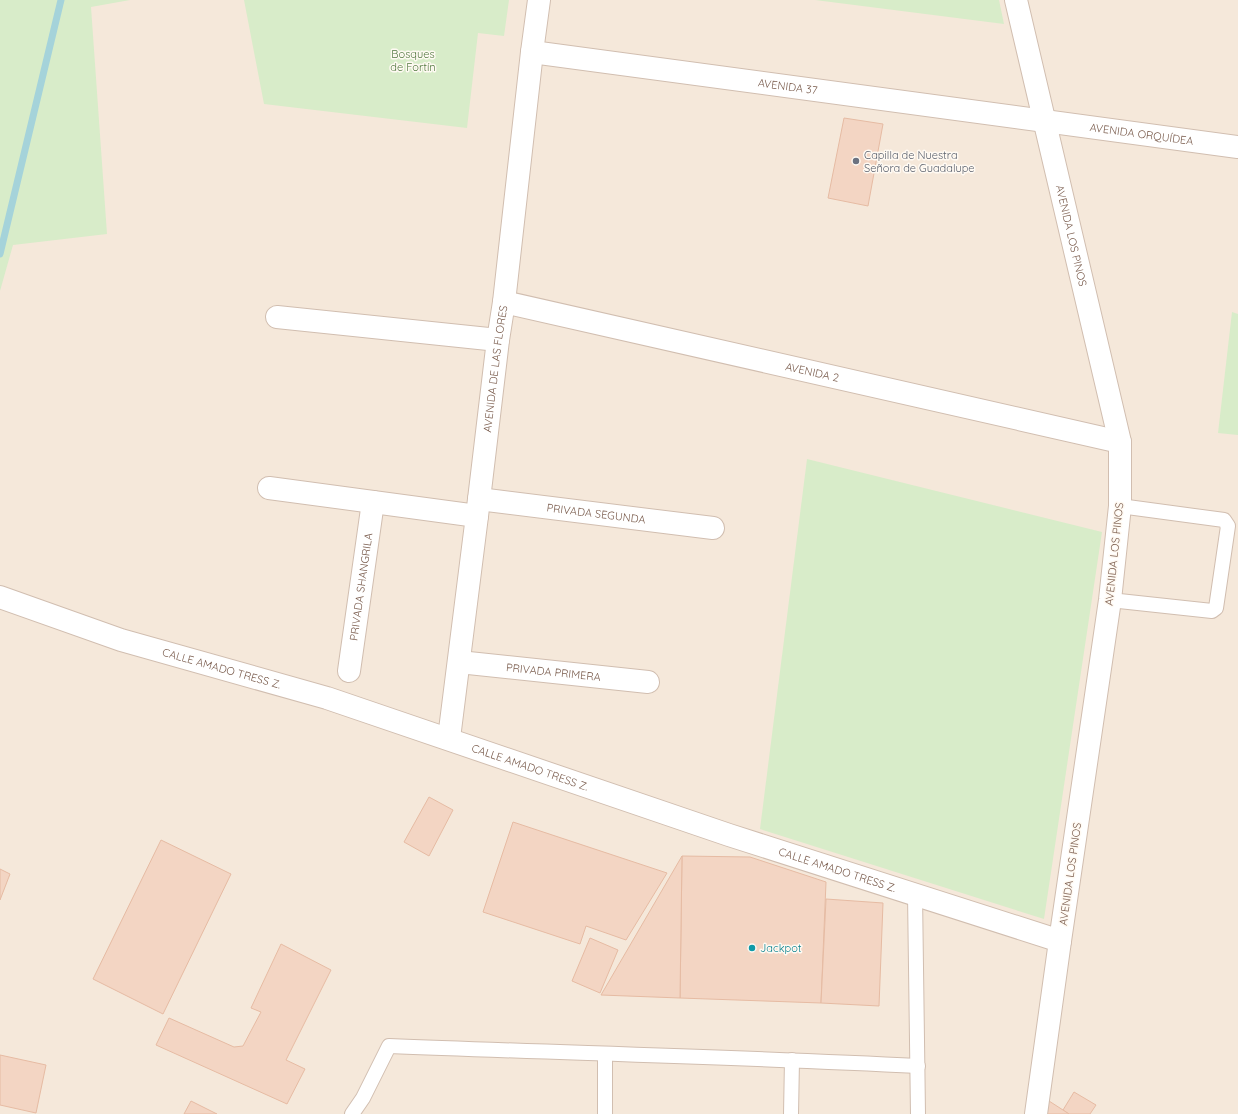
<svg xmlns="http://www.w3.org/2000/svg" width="1238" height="1114" viewBox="0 0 1238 1114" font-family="Quicksand,sans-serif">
<rect width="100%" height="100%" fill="#fdf6ec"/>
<rect fill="#f5e8da" x="0" y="0" width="1238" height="1114"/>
<g fill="#d8ecc9">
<polygon points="0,0 130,0 91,7 107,234 13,245 0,291"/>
<polygon points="244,0 509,0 504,36 478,33 467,128 264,104"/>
<polygon points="815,0 999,0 1004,24"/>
<polygon points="1232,312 1238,314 1238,435 1218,433"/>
<polygon points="807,459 1102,532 1044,919 760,829"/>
</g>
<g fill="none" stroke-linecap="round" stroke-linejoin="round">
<polyline stroke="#a5d3da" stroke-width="7" points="0,254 61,0"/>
</g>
<g fill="#f3d5c3" stroke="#e6bba3">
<polygon points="844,118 883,124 868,206 828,198"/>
<polygon points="429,797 453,810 429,856 404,842"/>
<polygon points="513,822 667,873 626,940 586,926 580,944 483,912"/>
<polygon points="161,840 231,874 163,1014 93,979"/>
<polygon points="682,856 750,857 826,882 821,1003 680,998"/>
<polygon points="682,856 680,998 601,995"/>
<polygon points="0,869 10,874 0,900"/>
<polygon points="826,899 883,903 879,1006 821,1003"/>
<polygon points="590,938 618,950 600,993 572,981"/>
<polygon points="281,944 331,970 286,1060 305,1069 287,1104 156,1045 169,1018 234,1047 243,1046 261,1012 251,1008"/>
<polygon points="0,1055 46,1065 36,1113 0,1105"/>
<polygon points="1074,1092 1096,1105 1090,1114 1069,1114 1063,1110"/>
<polygon points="191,1101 217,1114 184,1114"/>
<polygon points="1049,1101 1063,1110 1069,1114 1047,1114"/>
</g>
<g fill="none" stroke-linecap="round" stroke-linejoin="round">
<defs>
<g id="service">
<polyline points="1110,600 1212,611 1216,608 1228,526 1224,520 1120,506"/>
<polyline points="915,894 918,1114"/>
<path d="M 352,1114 L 363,1098 L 389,1046 C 565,1053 741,1057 918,1066"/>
<polyline points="605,1114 605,1054"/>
<polyline points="791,1114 792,1060"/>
</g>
<g id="minor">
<path id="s1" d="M 1016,0 L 1120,442 L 1120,506 L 1110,600 L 1060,941 L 1036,1114"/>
<path id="s2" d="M 532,52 L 1238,147"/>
<path id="s3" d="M 504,302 L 1120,442"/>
<polyline points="277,317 498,340"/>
<polyline points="269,488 477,516"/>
<path id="s4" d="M 479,499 L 713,528"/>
<path id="s5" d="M 0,597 L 121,640 L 327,698 L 729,835 L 1060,941"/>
<path id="s6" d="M 459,662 L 648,682"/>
<path id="s7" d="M 349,671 L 373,502"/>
<path id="s8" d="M 449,738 L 477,516 L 498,340 L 504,302 L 532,52 L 539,0"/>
</g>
</defs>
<use href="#service" stroke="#d1beb0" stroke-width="16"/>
<use href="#minor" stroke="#d1beb0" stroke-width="24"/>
<use href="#service" stroke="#fff" stroke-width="14"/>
<use href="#minor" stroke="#fff" stroke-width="22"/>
</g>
<circle fill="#6b7280" stroke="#fffaf3" stroke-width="1.5" cx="856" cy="161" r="4"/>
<circle fill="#0f9aa8" stroke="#fffaf3" stroke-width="1.5" cx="752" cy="948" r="4"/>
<g text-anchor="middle" stroke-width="3" stroke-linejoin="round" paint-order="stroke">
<g font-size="11" fill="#537a41" stroke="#fffaf3">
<text x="413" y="58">Bosques<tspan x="413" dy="13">de Fortín</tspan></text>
</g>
<g font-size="11" fill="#7a5c4d" stroke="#fffaf3">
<text dy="4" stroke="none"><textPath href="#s2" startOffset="258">AVENIDA 37</textPath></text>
<text dy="4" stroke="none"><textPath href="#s2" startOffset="615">AVENIDA ORQUÍDEA</textPath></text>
<text dy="4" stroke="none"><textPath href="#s1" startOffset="242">AVENIDA LOS PINOS</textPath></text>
<text dy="4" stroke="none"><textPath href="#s8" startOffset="372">AVENIDA DE LAS FLORES</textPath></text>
<text dy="4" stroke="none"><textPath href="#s3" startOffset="316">AVENIDA 2</textPath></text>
<text dy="4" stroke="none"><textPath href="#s4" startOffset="118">PRIVADA SEGUNDA</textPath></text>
<text transform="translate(1114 554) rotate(-84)" y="4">AVENIDA LOS PINOS</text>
<text dy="4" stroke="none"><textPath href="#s7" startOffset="85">PRIVADA SHANGRILA</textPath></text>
<text dy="4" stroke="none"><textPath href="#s5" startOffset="233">CALLE AMADO TRESS Z.</textPath></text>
<text dy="4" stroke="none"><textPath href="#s6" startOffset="95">PRIVADA PRIMERA</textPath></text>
<text dy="4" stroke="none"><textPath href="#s5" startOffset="557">CALLE AMADO TRESS Z.</textPath></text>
<text dy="4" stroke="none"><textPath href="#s5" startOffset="881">CALLE AMADO TRESS Z.</textPath></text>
<text transform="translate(1070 874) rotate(-82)" y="4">AVENIDA LOS PINOS</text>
</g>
<g font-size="11" fill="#5b616d" stroke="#fffaf3" text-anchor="start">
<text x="864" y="159">Capilla de Nuestra<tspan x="864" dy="13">Señora de Guadalupe</tspan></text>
</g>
<g font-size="11" fill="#0d838f" stroke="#fffaf3" text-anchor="start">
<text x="760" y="952">Jackpot</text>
</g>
</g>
</svg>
